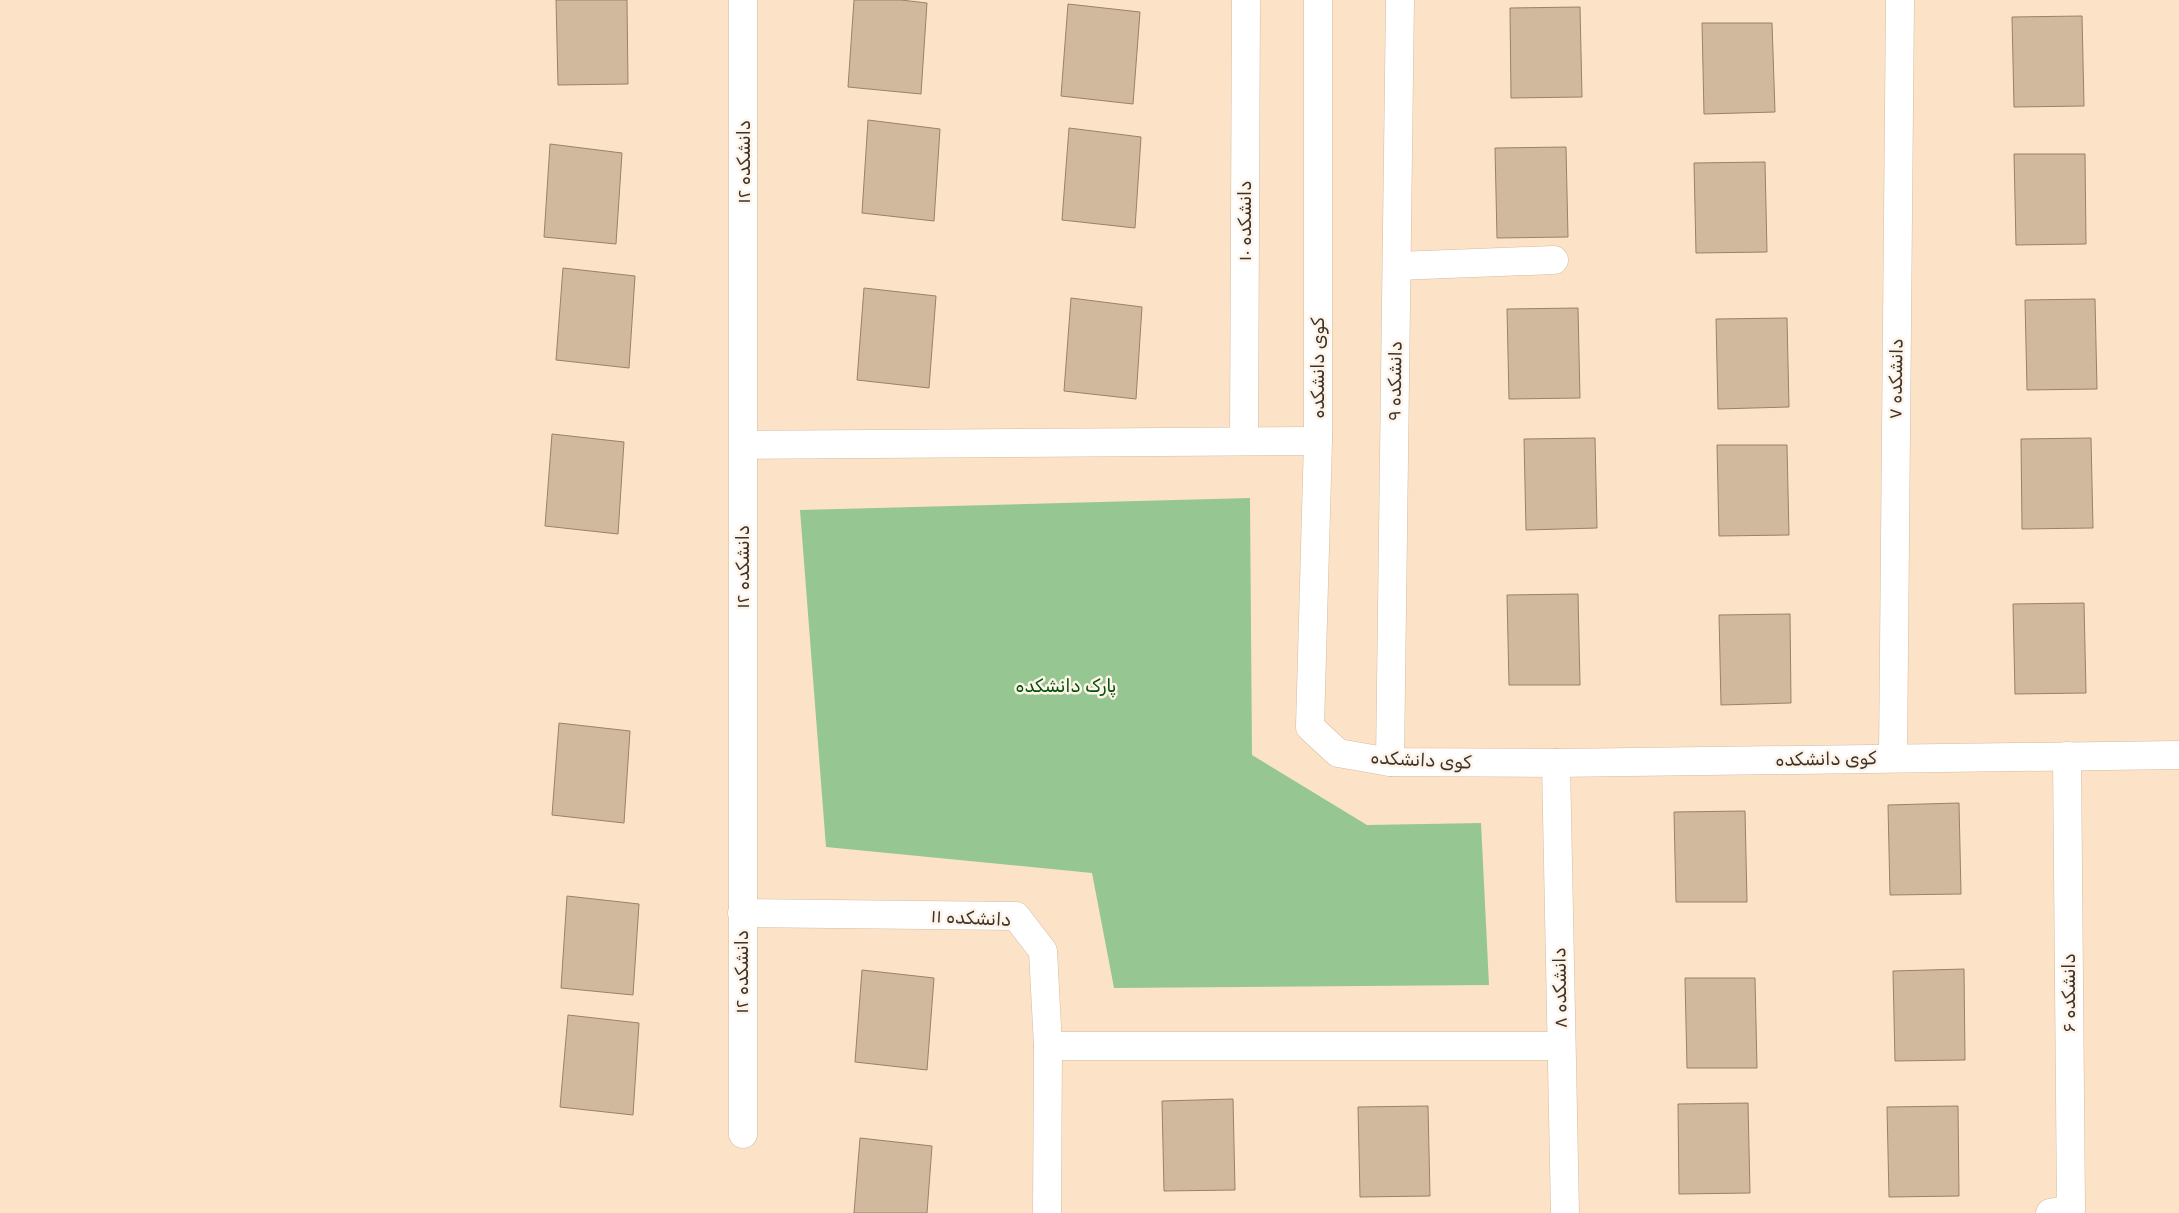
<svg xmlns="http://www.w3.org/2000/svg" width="2179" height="1213" viewBox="0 0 2179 1213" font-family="Rubik,Vazirmatn,sans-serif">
<rect width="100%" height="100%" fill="#fce3c7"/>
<polygon fill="#96c793" points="1250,498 1252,755 1367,825 1481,823 1489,985 1114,988 1092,873 826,847 800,510"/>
<g fill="#d1b99e" stroke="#998268">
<polygon points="556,0 627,0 628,84 558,85"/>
<polygon points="854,0 901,0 927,3 921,94 848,87"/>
<polygon points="1068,4 1140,12 1133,104 1061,96"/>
<polygon points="1580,7 1582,97 1511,98 1510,8"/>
<polygon points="2082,16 2084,106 2014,107 2012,17"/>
<polygon points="1702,23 1772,23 1775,112 1704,114"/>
<polygon points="868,120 940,129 934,221 862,213"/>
<polygon points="1069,128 1141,137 1135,228 1062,220"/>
<polygon points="550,144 622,153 616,244 544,237"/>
<polygon points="1566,147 1568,237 1497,238 1495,148"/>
<polygon points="2014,154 2085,154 2086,244 2016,245"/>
<polygon points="1765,162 1767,252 1696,253 1694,163"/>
<polygon points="563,268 635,276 629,368 556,360"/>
<polygon points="864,288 936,296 929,388 857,380"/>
<polygon points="1071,298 1142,307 1136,399 1064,391"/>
<polygon points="2095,299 2097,389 2027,390 2025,300"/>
<polygon points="1578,308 1580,398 1509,399 1507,309"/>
<polygon points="1787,318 1789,407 1718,409 1716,319"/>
<polygon points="552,434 624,442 618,534 545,526"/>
<polygon points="1595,438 1597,528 1526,530 1524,439"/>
<polygon points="2091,438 2093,528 2022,529 2021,439"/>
<polygon points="1717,445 1787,445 1789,535 1719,536"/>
<polygon points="1578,594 1580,685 1509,685 1507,595"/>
<polygon points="2084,603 2086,693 2015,694 2013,604"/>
<polygon points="1790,614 1791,703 1721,705 1719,615"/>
<polygon points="559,723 630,731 624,823 552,815"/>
<polygon points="1959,803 1961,894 1890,895 1888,805"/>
<polygon points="1745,811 1747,902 1676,902 1674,812"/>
<polygon points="567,896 639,904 633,995 561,988"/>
<polygon points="1964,969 1965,1060 1895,1061 1893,971"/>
<polygon points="862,970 934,978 927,1070 855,1062"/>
<polygon points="1685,978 1755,978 1757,1068 1687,1068"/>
<polygon points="568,1015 639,1023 633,1115 560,1107"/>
<polygon points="1233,1099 1235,1190 1164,1191 1162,1101"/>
<polygon points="1748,1103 1750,1193 1679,1194 1678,1104"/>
<polygon points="1428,1106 1430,1196 1360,1197 1358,1107"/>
<polygon points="1958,1106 1959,1196 1889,1197 1887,1107"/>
<polygon points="860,1138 932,1146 927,1213 854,1213"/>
</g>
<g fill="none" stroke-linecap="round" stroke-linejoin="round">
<defs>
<g id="minor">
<polyline points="1318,0 1318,441 1310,727 1338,753 1390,762 1556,763 2179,755"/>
<polyline points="1397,266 1554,260"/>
<polyline points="1244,441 1246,0"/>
<polyline points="744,445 1318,441"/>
<polyline points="1893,758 1900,0"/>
<polyline points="1390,762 1400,0"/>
<polyline points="1556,763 1565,1213"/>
<polyline points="742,913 1016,916 1043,951 1048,1046 1047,1213"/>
<polyline points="1048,1046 1561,1046"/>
<polyline points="743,1134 743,0"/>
<polyline points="2050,1213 2071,1209 2067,756"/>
</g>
</defs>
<use href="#minor" stroke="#d4bca1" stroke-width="29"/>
<use href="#minor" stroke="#fff" stroke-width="28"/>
</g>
<g text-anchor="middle" stroke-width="5" stroke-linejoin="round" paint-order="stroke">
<g font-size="18" fill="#3c3227" stroke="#fdf3e8">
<text transform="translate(744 162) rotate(-90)" y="6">دانشکده ۱۲</text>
<text transform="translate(1245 221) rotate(-90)" y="6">دانشکده ۱۰</text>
<text transform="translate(1318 368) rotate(-90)" y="6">کوی دانشکده</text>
<text transform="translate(1896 379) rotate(-89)" y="6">دانشکده ۷</text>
<text transform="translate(1395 381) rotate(-89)" y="6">دانشکده ۹</text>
<text transform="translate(743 567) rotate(-90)" y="6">دانشکده ۱۲</text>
<text transform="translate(1826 759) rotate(-1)" y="6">کوی دانشکده</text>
<text transform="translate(1421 760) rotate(3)" y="6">کوی دانشکده</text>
<text transform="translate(971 918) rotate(3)" y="6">دانشکده ۱۱</text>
<text transform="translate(742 972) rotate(-90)" y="6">دانشکده ۱۲</text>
<text transform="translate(1560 988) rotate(-91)" y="6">دانشکده ۸</text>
<text transform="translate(2069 993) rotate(-90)" y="6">دانشکده ۶</text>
</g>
<g font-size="18" fill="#015207" stroke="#fdf3e8">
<text x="1066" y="692">پارک دانشکده</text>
</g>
</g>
</svg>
